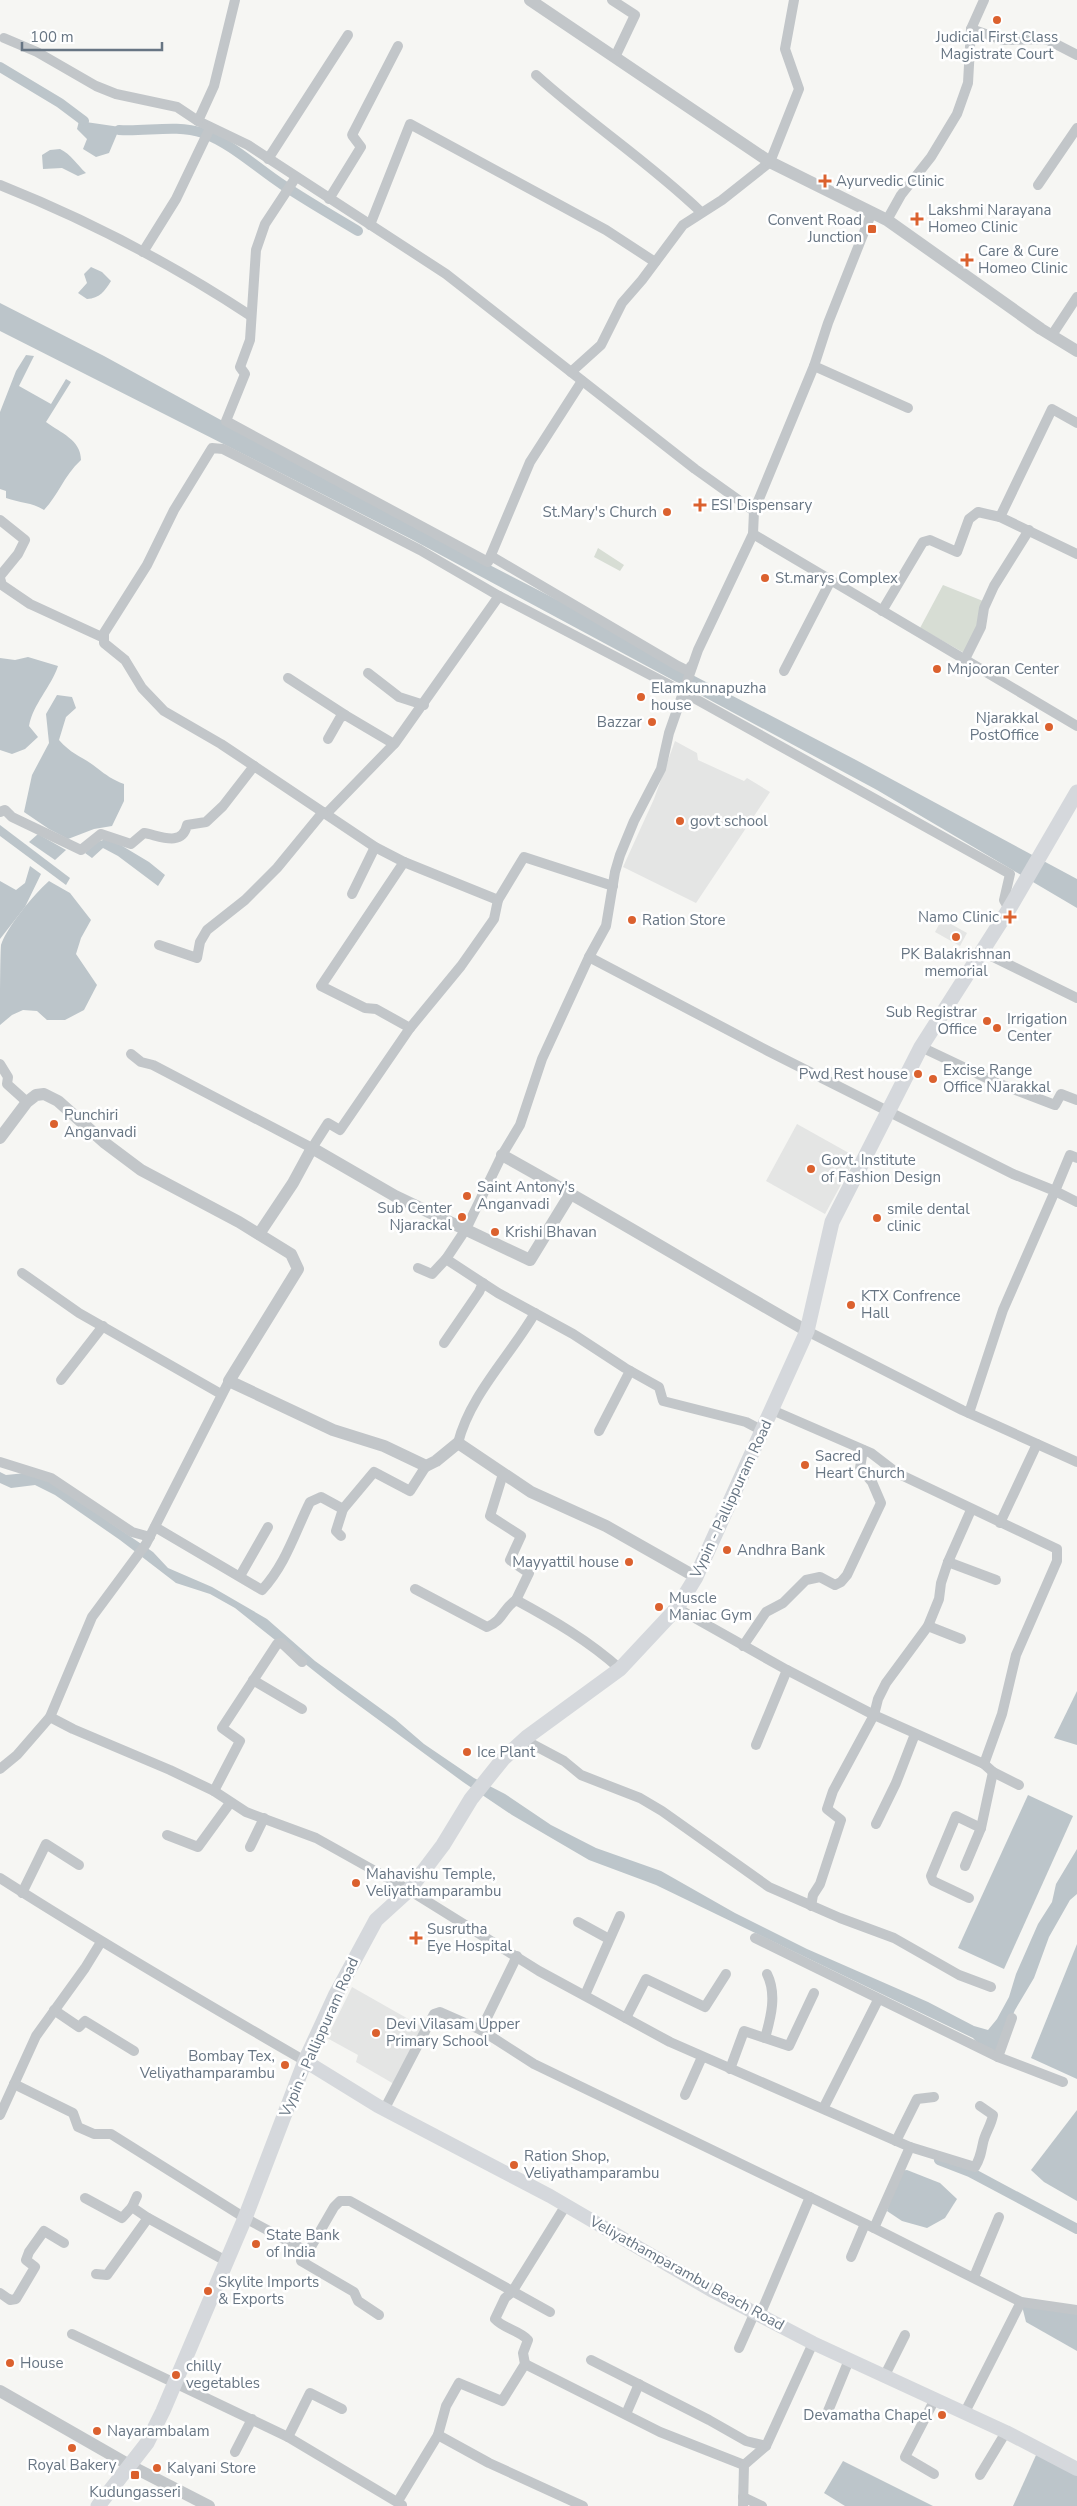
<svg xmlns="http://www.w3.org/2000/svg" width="1077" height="2506" viewBox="0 0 1077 2506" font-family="'Nunito Sans',sans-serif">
<rect width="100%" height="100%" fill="#f6f6f3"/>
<g fill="#e4e5e4">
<polygon points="675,741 697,753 698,760 744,781 747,778 770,792 696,903 623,867 654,799"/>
<polygon points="942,919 967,933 960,946 935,932"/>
<polygon points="797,1124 856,1157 825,1214 766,1181"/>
<polygon points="352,1987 426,2029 394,2084 356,2062 358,2055 327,2038"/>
</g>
<g fill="#d7ddd4">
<polygon points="598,548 624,565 620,571 594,557"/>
<polygon points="943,585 983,601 978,633 966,654 920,628"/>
</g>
<g fill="#bcc5ca">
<polygon points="79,121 120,127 109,153 96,157 83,149 87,139 77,129"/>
<path d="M 60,149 C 71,154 77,165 86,173 L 78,176 L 62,168 L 43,169 L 42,155 L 50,150 Z"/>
<path d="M 91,267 L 102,272 L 111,281 C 104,292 100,298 87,299 L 78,293 L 87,283 L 84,274 Z"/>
<polygon points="0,303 104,356 414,526 571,607 658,657 856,760 1077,879 1077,908 877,790 411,539 0,331"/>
<path d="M 26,355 L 34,356 L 19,386 L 51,404 L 66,379 L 71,382 L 46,422 C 61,433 81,440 81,460 C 63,477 59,494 44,510 C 32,502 19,503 6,498 L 6,491 L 0,489 L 0,412 L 16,371 Z"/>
<path d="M 28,657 L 58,666 C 51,687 33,704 29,726 L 38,737 L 25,749 L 12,754 L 0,750 L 0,658 L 15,660 Z"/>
<path d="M 57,695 L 72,697 L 76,708 L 66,717 L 59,740 C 72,755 82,756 97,768 C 106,775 113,780 124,784 L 124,801 L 112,826 L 94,829 L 68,839 L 49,829 L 24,812 L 32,775 L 49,743 L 46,714 Z"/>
<polygon points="0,825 70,878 66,885 0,836"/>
<polygon points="38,834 66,850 55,860 29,842"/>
<polygon points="109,838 149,862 165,875 158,886 118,856 103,848 92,858 85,853 97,842"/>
<polygon points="30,866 41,874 25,907 0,939 0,881 16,890 25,883"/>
<path d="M 49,881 L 70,893 L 91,920 L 81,938 L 76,954 L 97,985 L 84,1010 L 65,1020 L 47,1020 L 37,1011 L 23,1010 L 12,1015 L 0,1025 C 0,1009 0,957 1,945 C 7,927 34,894 49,881 Z"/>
<polygon points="0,1472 6,1475 36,1472 153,1552 168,1568 212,1587 267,1619 315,1661 395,1719 424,1744 474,1778 505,1794 551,1825 596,1848 661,1871 735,1913 807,1949 928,2002 974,2026 988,2030 997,2019 1009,1997 1016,1974 1038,1924 1052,1902 1056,1884 1077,1849 1077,1894 1070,1900 1049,1937 1034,1978 1015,2010 996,2053 984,2050 973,2038 656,1885 589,1860 512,1815 463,1782 338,1690 235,1608 210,1594 176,1583 120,1540 55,1495 35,1485 11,1488 0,1483"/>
<polygon points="1077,1691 1077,1745 1054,1738"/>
<polygon points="1028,1795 1073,1816 1004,1969 958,1948"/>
<polygon points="1077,1944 1077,2079 1031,2058"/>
<polygon points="1077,2110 1077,2201 1044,2182 1031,2170"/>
<polygon points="907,2170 940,2183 957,2199 945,2218 927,2228 902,2221 887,2211 899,2171"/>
<polygon points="1021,2302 1077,2310 1077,2351 1026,2322"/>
<polygon points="1037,2453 1077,2472 1077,2506 1013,2506"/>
<polygon points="843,2461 933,2506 845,2506 824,2493"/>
</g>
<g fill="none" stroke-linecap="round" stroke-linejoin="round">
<g stroke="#bcc5ca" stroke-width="10">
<polyline points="0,67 60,103 84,121"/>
<path d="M 119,130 C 146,132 176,124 203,133 C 232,144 257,168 283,185 C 307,201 333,216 358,231"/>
<polyline points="939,2160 970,2172 1077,2229"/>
</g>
<g stroke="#c2c6c9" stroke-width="10">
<polyline points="235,0 214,86 198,121 248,145 446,274 695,469 754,511"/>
<polyline points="612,0 635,15 615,57"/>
<polyline points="971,29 1003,40 1046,39 1077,55"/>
<polyline points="4,38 37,52 96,86 116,94 177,107 198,121"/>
<path d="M 536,75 C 589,123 649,162 701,212"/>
<polyline points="268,159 348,35"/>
<polyline points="296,177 265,224 256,250 250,340 240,367 245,374 226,421 488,562 530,462 582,381"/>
<path d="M 0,185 C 88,220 172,264 251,316"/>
<polyline points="1038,185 1077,128"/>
<polyline points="329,199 361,147 352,135 398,46"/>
<polyline points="887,220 901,195 931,157 957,114 968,83 971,29 984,0"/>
<polyline points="370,225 410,124 606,230 655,262"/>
<polyline points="143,252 176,199 210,128"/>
<polyline points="1052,335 1077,297"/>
<polyline points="814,366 908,408"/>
<polyline points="571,372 601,345 622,303 642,280 683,225 722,200 770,162 799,89 785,49 794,0"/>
<polyline points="1000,517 1052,409 1077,423"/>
<polyline points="0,520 25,540 18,554 0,576"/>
<polyline points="753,534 1077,726"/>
<polyline points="491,556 678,666 688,671 691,666"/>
<polyline points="0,578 2,585 30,604 104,638"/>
<polyline points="882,611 923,542 930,540 957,552 969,519 978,512 1000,517 1077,554"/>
<polyline points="965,659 981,627 984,608 994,586 1029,530"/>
<polyline points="784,671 831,580"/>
<polyline points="368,673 399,697 424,705"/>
<polyline points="288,678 345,715"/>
<polyline points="328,739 340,718 345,715 394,744"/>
<polyline points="254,766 221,744 164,711 142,688 125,660 104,643 104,633 147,565 174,510 212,448 223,449 420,550 499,596"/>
<path d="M 0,812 L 5,810 L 12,817 L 81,850 L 101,834 L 131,844 L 144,833 C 158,835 182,848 187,825 L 206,822 L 223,806 L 254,766 L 375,847 L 404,862 L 498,900 L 524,857 L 613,886"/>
<polyline points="326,814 395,743 499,596 683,692 1010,874 1004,900 1009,909"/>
<polyline points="404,862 321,986 365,1008 376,1009 410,1028"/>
<polyline points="352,894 375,847"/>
<polyline points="159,945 197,958 200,942 207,930 245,900 277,868 323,812"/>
<polyline points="981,951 1077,998"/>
<polyline points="589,957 768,1051 1013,1174 1055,1191 1003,1310 969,1413"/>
<polyline points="921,1047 997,1083 1055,1105 1061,1094 1077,1100"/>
<polyline points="131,1054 141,1062 153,1065 312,1148 328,1123 340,1130 410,1028 461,966 494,919 498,900"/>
<polyline points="0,1064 8,1077 7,1084 27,1102"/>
<polyline points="1077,1158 1070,1155 1055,1191 1077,1202"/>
<polyline points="446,1259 498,1293 573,1334 625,1368 659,1387 663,1401 746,1422 763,1431"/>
<polyline points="418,1268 432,1274 446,1259 466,1229 502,1155 520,1125 542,1059 589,957 606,926 615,872 620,855 634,821 661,769 669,733 698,650 753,534 754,511 814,366 828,323 872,212"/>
<polyline points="22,1273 79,1313 221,1394"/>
<polyline points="807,1331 962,1410 1077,1462"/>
<polyline points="444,1343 479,1292 483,1283"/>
<polyline points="61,1380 103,1326"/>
<polyline points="772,1410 871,1453 897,1473 1057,1549 1057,1561 1016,1655 1002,1714 984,1764"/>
<polyline points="599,1431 630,1371"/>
<path d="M 458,1443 C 470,1395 510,1356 535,1313"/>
<polyline points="0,1462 51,1478 132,1532 150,1537"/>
<polyline points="503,1474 490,1516 521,1536 510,1560 529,1573 516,1600"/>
<polyline points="1000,1523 1037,1444"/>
<path d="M 155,1527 L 262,1590 C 286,1564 295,1532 310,1502 L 321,1497 L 343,1509"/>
<polyline points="341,1536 336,1531 343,1509 374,1472 410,1491 426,1466"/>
<polyline points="948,1562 996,1580"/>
<polyline points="240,1576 268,1527"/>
<path d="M 415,1589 L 487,1627 C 504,1620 502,1609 516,1600 C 553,1620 589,1641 620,1669"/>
<polyline points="677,1608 787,1670 874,1715 984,1764 993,1772 1019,1785"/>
<polyline points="928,1626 961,1639"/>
<polyline points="743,1646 766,1612 783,1603 806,1580 820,1577 835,1585 841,1582 847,1575 881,1503 872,1482 860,1468 863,1450"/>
<polyline points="253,1680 302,1709"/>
<path d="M 50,1717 L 73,1729 L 170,1770 L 214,1791 L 246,1812 L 316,1838 L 409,1890 L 539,1971 L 670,2042 L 910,2147 L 975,2167 C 980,2159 981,2153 983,2143 C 985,2133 991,2126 993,2115 L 980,2106"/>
<polyline points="527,1737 532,1744 564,1761 581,1775 640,1798 662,1811 769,1887 840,1918 894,1938 959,1975 991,1987"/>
<polyline points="756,1745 787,1670"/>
<polyline points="0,1769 17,1755 50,1717 92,1617 146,1544 229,1381"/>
<polyline points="214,1791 240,1741 222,1728 277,1644 282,1643 302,1662"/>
<polyline points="876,1824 896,1783 915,1734"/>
<polyline points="167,1835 198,1847 230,1803"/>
<polyline points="250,1847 264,1818"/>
<polyline points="965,1866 981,1828 993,1772"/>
<path d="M 0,1878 C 100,1942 203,2002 305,2061"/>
<polyline points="22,1893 46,1844 79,1865"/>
<polyline points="969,1898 933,1881 931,1876 956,1816 981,1828"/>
<polyline points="811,1906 813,1895 820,1884 841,1820 827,1809 833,1791 874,1715 878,1699 886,1683 928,1626 939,1599 941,1583 948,1562 971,1510"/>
<polyline points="578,1922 609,1939"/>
<polyline points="755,1938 998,2057 1063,2082"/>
<polyline points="585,1995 620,1916"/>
<polyline points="54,2010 79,2027 85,2021 134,2051"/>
<polyline points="626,2018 646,1979 705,2007 726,1974"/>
<polyline points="481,2030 517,1956"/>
<path d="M 765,2038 C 771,2017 777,1994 767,1974"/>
<polyline points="998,2057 1012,2018"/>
<polyline points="730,2069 744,2031 789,2046 814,1993"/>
<polyline points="14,2084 73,2113 78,2127 94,2134 111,2134 245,2218 308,2252 301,2261 354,2292 358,2301 379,2315"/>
<polyline points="685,2095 702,2057"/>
<polyline points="824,2107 878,2000"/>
<polyline points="384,2110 434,2014 440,2012 481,2030 534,2064 874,2228 1021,2302 1077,2310"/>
<polyline points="0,2115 36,2036 85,1968 101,1942"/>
<polyline points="896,2141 917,2099 934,2097"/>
<polyline points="137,2196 132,2207 148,2218"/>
<polyline points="85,2198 122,2218 132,2207"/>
<polyline points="874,2228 910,2147"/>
<polyline points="308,2252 334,2207 340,2201 350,2201 550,2312"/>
<polyline points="851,2257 865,2224"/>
<polyline points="96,2274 107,2275 148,2218 226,2261"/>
<polyline points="974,2277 999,2217"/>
<polyline points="0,2293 10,2300 16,2299 35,2267 26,2260 29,2252 44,2231 64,2243"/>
<polyline points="760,2315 810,2197"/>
<polyline points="72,2334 288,2437 402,2505"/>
<polyline points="739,2348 755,2312"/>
<polyline points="591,2360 709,2420 746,2441 766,2446"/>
<polyline points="525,2364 660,2432 744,2465"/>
<polyline points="885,2375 905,2335"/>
<polyline points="965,2412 1021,2302"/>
<polyline points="626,2414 639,2384"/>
<polyline points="826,2416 849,2360"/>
<polyline points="438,2435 489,2463 583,2506"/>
<polyline points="288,2437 310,2393 342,2409"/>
<polyline points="235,2452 252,2419"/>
<polyline points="934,2474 905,2457 935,2399"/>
<polyline points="980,2475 1006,2432"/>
<polyline points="743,2497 762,2506"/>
<path d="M 398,2501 L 438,2435 L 446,2406 L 459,2383 L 502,2401 L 525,2364 L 523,2353 L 528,2340 C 519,2330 504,2329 495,2319 L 505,2298 L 512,2292 L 566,2205"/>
<polyline points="743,2506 744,2465 766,2446 813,2343"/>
</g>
<g stroke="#c2c6c9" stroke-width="12">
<polyline points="530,0 770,162 887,220 1041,329 1077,351"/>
<polyline points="0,1138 27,1102 36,1095 44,1094 58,1101 105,1143 141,1170 239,1222 291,1254 298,1269 229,1381 333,1430 384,1446 426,1466 436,1461 458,1443 531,1492 606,1526 696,1577"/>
<path d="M 502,1155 C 605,1212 705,1273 807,1331"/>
<polyline points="259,1234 293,1183 312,1148 395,1196 530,1260 571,1193"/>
<polyline points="0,2391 131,2466 209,2506"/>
</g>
<polyline stroke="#d5d8dc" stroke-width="14" points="305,2061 378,2106 550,2196 711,2290 813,2343 1006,2432 1077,2469"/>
<polyline stroke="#d5d8dc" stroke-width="15" points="98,2506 147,2443 163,2411 245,2218 305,2061 336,1994 376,1920 409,1890 443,1845 471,1799 503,1759 527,1737 620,1669 677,1608 696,1577 807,1331 832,1222 921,1047 1009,909 1077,792"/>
</g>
<g fill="#db612e" stroke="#fff" stroke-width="2">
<circle cx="997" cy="20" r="5"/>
<path d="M822.5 173.5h5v5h5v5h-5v5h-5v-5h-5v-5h5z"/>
<path d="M914.5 211.5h5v5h5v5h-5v5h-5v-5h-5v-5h5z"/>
<rect x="867" y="224" width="10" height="10" rx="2.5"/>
<path d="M964.5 252.5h5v5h5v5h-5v5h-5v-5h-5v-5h5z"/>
<path d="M697.5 497.5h5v5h5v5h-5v5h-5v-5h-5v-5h5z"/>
<circle cx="667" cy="512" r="5"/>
<circle cx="765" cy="578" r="5"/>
<circle cx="937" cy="669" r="5"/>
<circle cx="641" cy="697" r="5"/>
<circle cx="652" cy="722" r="5"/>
<circle cx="1049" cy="727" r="5"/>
<circle cx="680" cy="821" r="5"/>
<path d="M1007.5 909.5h5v5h5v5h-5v5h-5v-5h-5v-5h5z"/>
<circle cx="632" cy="920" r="5"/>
<circle cx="956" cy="937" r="5"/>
<circle cx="987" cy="1021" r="5"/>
<circle cx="997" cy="1028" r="5"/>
<circle cx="918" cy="1074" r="5"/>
<circle cx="933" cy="1079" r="5"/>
<circle cx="54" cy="1124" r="5"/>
<circle cx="811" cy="1169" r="5"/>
<circle cx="467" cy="1196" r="5"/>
<circle cx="462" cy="1217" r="5"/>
<circle cx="877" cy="1218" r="5"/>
<circle cx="495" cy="1232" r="5"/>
<circle cx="851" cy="1305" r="5"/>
<circle cx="805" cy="1465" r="5"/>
<circle cx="727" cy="1550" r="5"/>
<circle cx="629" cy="1562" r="5"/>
<circle cx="659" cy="1607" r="5"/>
<circle cx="467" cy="1752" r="5"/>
<circle cx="356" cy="1883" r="5"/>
<path d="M413.5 1930.5h5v5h5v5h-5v5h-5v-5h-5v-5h5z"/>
<circle cx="376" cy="2033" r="5"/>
<circle cx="285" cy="2065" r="5"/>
<circle cx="514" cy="2165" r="5"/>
<circle cx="256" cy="2244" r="5"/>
<circle cx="208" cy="2291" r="5"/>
<circle cx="10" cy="2363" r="5"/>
<circle cx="176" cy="2375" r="5"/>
<circle cx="942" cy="2415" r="5"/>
<circle cx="97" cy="2431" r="5"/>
<circle cx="72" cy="2448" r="5"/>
<circle cx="157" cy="2468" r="5"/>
<rect x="130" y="2470" width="10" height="10" rx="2.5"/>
</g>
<g text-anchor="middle" stroke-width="5" stroke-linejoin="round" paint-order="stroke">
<g font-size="15" fill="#677583" stroke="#fff" text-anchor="start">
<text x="997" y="42" text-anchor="middle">Judicial First Class<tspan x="997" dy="17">Magistrate Court</tspan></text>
<text x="836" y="186">Ayurvedic Clinic</text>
<text x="928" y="215">Lakshmi Narayana<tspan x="928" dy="17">Homeo Clinic</tspan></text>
<text x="862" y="225" text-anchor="end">Convent Road<tspan x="862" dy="17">Junction</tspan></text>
<text x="978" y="256">Care &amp; Cure<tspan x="978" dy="17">Homeo Clinic</tspan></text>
<text x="711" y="510">ESI Dispensary</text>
<text x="657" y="517" text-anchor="end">St.Mary's Church</text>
<text x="775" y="583">St.marys Complex</text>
<text x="947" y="674">Mnjooran Center</text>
<text x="651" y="693">Elamkunnapuzha<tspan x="651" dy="17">house</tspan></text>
<text x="1039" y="723" text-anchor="end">Njarakkal<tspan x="1039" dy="17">PostOffice</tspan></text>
<text x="642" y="727" text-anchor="end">Bazzar</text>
<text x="690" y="826">govt school</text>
<text x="999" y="922" text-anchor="end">Namo Clinic</text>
<text x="642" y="925">Ration Store</text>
<text x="956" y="959" text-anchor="middle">PK Balakrishnan<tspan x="956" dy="17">memorial</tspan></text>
<text x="977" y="1017" text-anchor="end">Sub Registrar<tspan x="977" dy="17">Office</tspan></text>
<text x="1007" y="1024">Irrigation<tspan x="1007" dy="17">Center</tspan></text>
<text x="943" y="1075">Excise Range<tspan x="943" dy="17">Office NJarakkal</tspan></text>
<text x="908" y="1079" text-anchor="end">Pwd Rest house</text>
<text x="64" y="1120">Punchiri<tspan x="64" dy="17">Anganvadi</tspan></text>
<text x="821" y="1165">Govt. Institute<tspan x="821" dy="17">of Fashion Design</tspan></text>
<text x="477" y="1192">Saint Antony's<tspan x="477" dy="17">Anganvadi</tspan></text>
<text x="452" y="1213" text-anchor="end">Sub Center<tspan x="452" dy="17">Njarackal</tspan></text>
<text x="887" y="1214">smile dental<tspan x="887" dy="17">clinic</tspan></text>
<text x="505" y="1237">Krishi Bhavan</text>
<text x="861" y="1301">KTX Confrence<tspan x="861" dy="17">Hall</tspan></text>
<text x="815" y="1461">Sacred<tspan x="815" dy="17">Heart Church</tspan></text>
<text x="737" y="1555">Andhra Bank</text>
<text x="619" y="1567" text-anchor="end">Mayyattil house</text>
<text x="669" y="1603">Muscle<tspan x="669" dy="17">Maniac Gym</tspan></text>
<text x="477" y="1757">Ice Plant</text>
<text x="366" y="1879">Mahavishu Temple,<tspan x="366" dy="17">Veliyathamparambu</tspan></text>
<text x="427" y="1934">Susrutha<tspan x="427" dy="17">Eye Hospital</tspan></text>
<text x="386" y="2029">Devi Vilasam Upper<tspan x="386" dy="17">Primary School</tspan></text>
<text x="275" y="2061" text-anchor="end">Bombay Tex,<tspan x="275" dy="17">Veliyathamparambu</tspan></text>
<text x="524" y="2161">Ration Shop,<tspan x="524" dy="17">Veliyathamparambu</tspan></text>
<text x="266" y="2240">State Bank<tspan x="266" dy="17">of India</tspan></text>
<text x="218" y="2287">Skylite Imports<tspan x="218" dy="17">&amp; Exports</tspan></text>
<text x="20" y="2368">House</text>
<text x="186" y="2371">chilly<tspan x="186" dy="17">vegetables</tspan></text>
<text x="932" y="2420" text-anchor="end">Devamatha Chapel</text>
<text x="107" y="2436">Nayarambalam</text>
<text x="72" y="2470" text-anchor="middle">Royal Bakery</text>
<text x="167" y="2473">Kalyani Store</text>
<text x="135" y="2497" text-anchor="middle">Kudungasseri</text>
</g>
<g font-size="15" fill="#677583" stroke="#fff">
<text transform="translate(731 1499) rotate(-65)" y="5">Vypin - Pallippuram Road</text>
<text transform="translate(319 2037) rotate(-66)" y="5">Vypin - Pallippuram Road</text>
<text transform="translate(687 2273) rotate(29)" y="5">Veliyathamparambu Beach Road</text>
</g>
</g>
<path d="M22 42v8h140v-8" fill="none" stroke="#677583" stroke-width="2.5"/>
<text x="30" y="42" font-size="15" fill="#677583" stroke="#ffffff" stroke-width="4" paint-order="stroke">100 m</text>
</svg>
